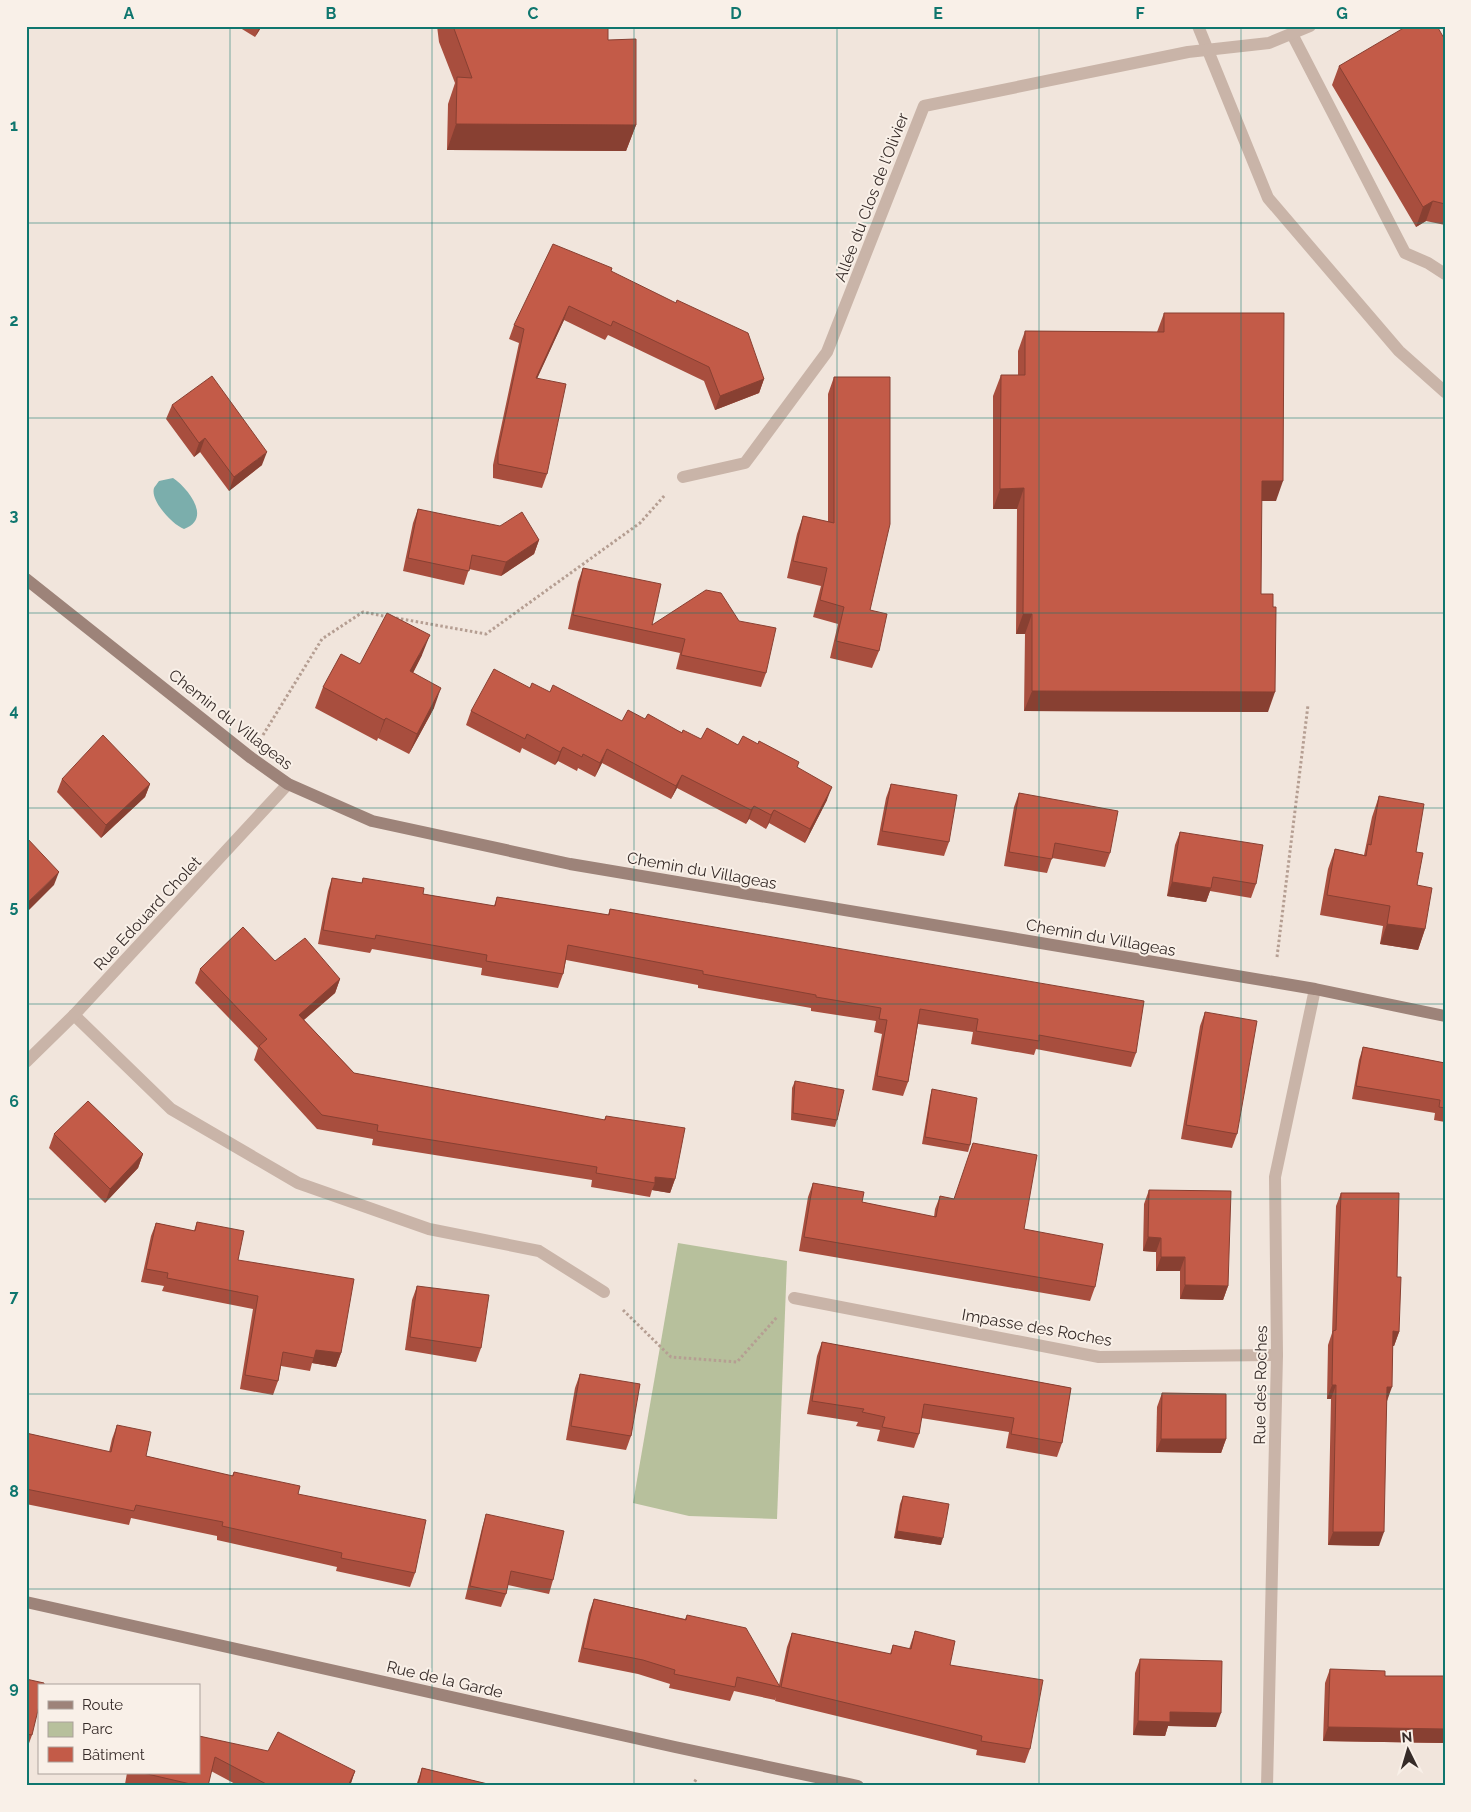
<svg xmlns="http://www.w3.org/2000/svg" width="1471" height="1812" viewBox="0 0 1471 1812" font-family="Raleway,sans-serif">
<rect width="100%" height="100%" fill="#f1e5dc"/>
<polygon fill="#b7c09c" points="678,1243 787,1261 777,1519 689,1516 633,1503"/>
<path fill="#7baeac" d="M 173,478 C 189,489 212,519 184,529 C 173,525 150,501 154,488 C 155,486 157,484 159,481 Z"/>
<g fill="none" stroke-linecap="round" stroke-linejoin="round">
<g stroke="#b59e92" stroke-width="3" stroke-dasharray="2.5 2.5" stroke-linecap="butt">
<polyline points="396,618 486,634 640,523 665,495"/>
<polyline points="263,735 322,639 363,612 389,617"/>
<polyline points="1277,957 1308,705"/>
<polyline points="623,1310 671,1357 737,1362 777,1317"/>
<polyline points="692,1786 697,1778"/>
</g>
<polyline stroke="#c9b4a8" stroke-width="12" points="1292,34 1405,253 1428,263 1445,274"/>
<g stroke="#c9b4a8" stroke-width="12">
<polyline points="1198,26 1268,198 1399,351 1445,392"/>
<polyline points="683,477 745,463 827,352 924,106 1188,52 1269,43 1310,26"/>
<polyline points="74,1015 171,1109 298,1183 429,1229 539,1251 604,1292"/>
<polyline points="26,1062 74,1015 288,784"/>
<polyline points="794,1298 1099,1357 1277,1355"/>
<polyline points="1267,1786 1277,1355 1275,1177 1315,989"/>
</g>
<g stroke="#9d8379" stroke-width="12">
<polyline points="26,579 250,757 288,784 372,821 570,864 1315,989 1445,1016"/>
<polyline points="26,1602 675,1747 858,1786"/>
</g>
</g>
<g fill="#a84e3e">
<polygon points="237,26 262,26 255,37"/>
<polygon points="437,26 608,26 608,40 636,125 626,151 447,150 448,104 455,83 439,42"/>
<polygon points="1445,40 1445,225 1426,221 1416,227 1332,85 1339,66"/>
<polygon points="611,271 764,379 759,393 715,410 704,381 608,335 605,340 564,320 537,378 547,474 542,488 493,478 493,465 519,343 509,339 514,325"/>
<polygon points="1164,313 1276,501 1261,501 1261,594 1268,712 1024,711 1025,634 1016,634 1017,509 993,509 993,396 1001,375 1018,375 1018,351 1025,331 1157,332"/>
<polygon points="834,377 870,610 879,651 872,668 830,658 838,624 813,617 821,586 787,578 797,534 803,516 828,522 828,394"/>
<polygon points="172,405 262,465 229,491 200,452 194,457 166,419"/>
<polygon points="418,509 539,540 534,554 501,576 469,569 464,585 403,571 413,523"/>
<polygon points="583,568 652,625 766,673 761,687 676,669 680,653 568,629 578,582"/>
<polygon points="422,655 413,673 434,708 409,754 378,738 377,741 315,708 323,687 360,664"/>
<polygon points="530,688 550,692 622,721 645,719 701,739 738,745 758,744 759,741 797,767 827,800 805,843 769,823 766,829 749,819 746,824 677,788 671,799 602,763 595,777 578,768 577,771 558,761 555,765 522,748 520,753 466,725 471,711"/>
<polygon points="62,779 150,784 145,797 101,838 57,792"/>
<polygon points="891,784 949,842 944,856 877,845 886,798"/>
<polygon points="1019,793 1110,853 1105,867 1052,858 1047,873 1004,866 1014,807"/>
<polygon points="1379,796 1416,852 1417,885 1425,929 1418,950 1380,944 1383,926 1320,915 1328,869 1335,849 1364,855 1372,817"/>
<polygon points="1180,832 1256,884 1251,898 1210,891 1206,902 1167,896 1175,845"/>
<polygon points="332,878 362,883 363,878 423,894 494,906 497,897 608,915 610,909 1136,1053 1131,1067 1036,1049 1034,1055 971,1044 973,1032 918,1024 908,1082 903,1096 872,1090 882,1034 874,1032 876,1021 811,1011 811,1008 698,988 698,985 566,960 563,974 558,988 481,975 482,968 372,949 370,953 318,944 328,891"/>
<polygon points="275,961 340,979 335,993 304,1020 354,1073 604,1120 606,1116 675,1179 670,1193 652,1190 650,1197 591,1187 592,1180 372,1145 373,1139 317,1129 254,1060 258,1048 195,983 200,969"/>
<polygon points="1205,1012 1237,1134 1232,1148 1181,1139 1200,1026"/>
<polygon points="1363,1047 1445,1063 1445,1122 1434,1120 1435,1113 1352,1099 1359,1060"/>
<polygon points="795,1081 837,1120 835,1127 791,1120 792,1088"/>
<polygon points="932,1089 970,1145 968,1152 922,1144 930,1097"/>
<polygon points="54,1134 143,1154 138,1168 105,1203 49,1148"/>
<polygon points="813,1183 862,1202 934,1217 935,1209 940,1196 1024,1229 1095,1287 1090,1301 799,1251 808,1197"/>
<polygon points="1149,1190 1228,1286 1223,1300 1180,1299 1180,1271 1156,1271 1156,1252 1143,1251 1144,1204"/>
<polygon points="1341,1193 1397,1277 1399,1332 1394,1346 1393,1346 1387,1401 1379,1546 1328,1545 1331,1399 1327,1399 1328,1345 1332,1333 1336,1206"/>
<polygon points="197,1222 238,1260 341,1353 336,1367 312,1363 310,1371 281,1366 278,1381 273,1395 240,1389 253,1309 162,1291 164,1286 141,1282 151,1236 156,1223 194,1231"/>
<polygon points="417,1286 481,1348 476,1362 405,1350 412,1300"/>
<polygon points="822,1342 1071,1388 1062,1443 1057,1457 1006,1448 1009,1432 921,1418 919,1434 914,1448 877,1441 880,1430 856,1426 858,1422 807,1414 817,1356"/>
<polygon points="580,1374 631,1436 626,1450 566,1440 575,1388"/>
<polygon points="1162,1393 1226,1439 1221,1453 1156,1452 1157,1407"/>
<polygon points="117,1425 146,1456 232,1476 234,1472 298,1494 415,1573 410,1587 336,1571 337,1567 217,1540 217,1536 131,1518 129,1525 26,1504 26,1433 109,1452 112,1439"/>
<polygon points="903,1496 941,1545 894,1538 900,1504"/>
<polygon points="486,1514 553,1580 549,1594 508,1585 506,1594 501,1607 465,1599 482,1528"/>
<polygon points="594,1599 685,1619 687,1615 779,1685 787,1647 792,1633 890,1654 893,1645 909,1649 915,1631 950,1665 1030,1749 1025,1763 976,1755 977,1750 775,1701 776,1697 775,1700 734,1691 730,1701 669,1688 670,1684 638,1674 578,1662 589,1613"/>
<polygon points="1140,1659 1216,1727 1168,1726 1165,1736 1133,1735 1135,1673"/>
<polygon points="1330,1669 1385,1676 1445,1676 1445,1743 1323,1741 1325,1683"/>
<polygon points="26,1679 32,1735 27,1749 26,1749"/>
<polygon points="199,1736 355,1771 350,1786 239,1786 211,1771 208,1786 133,1786 125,1784 127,1773 199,1773"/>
<polygon points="422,1768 496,1786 416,1786"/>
</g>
<g fill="#884032">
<polygon points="260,26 262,26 255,37"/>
<polygon points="456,124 636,125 626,151 447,150"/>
<polygon points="1433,201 1426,221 1416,227 1423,207"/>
<polygon points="569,306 564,320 531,392 536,378"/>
<polygon points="764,379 759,393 715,410 720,396"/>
<polygon points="205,438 200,452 194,457 199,443"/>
<polygon points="267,452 262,465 229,491 234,477"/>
<polygon points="1262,481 1283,481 1276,501 1254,501"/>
<polygon points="1024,488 1017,509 993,509 1000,489"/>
<polygon points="539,540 534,554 501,576 506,562"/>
<polygon points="1023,614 1032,614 1025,634 1016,634"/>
<polygon points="430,635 422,655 403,692 410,671"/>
<polygon points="441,688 434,708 409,754 417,734"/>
<polygon points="1032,691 1275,692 1268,712 1024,711"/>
<polygon points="386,718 378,738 377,741 384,720"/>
<polygon points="563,747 558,761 555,765 560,752"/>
<polygon points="607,749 602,763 595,777 600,763"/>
<polygon points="682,775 677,788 671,799 676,786"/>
<polygon points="150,784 145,797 101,838 106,825"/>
<polygon points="832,787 827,800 805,843 810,829"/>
<polygon points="754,806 749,819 746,824 751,810"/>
<polygon points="774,810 769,823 766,829 771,815"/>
<polygon points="59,872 54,885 26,913 26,904"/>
<polygon points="1172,882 1211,888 1206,902 1167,896"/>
<polygon points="1387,924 1425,929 1418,950 1380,944"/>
<polygon points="340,979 335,993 294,1028 299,1015"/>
<polygon points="143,1154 138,1168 105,1203 110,1189"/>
<polygon points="655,1177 675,1179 670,1193 652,1190 655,1183"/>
<polygon points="1148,1237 1161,1238 1156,1252 1143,1251"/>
<polygon points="1161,1257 1185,1257 1180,1271 1156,1271"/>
<polygon points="1185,1285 1228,1286 1223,1300 1180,1299"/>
<polygon points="1393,1331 1399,1332 1394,1346 1388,1345"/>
<polygon points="316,1350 341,1353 336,1367 312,1363"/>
<polygon points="1332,1385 1336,1385 1331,1399 1327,1399"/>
<polygon points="1387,1387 1392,1387 1387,1401"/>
<polygon points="1161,1439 1226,1439 1221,1453 1156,1452"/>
<polygon points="897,1531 943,1538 941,1545 894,1538"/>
<polygon points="1333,1532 1384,1532 1379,1546 1328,1545"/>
<polygon points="1170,1712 1221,1713 1216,1727 1168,1726 1165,1736 1133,1735 1138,1721"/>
<polygon points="1328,1727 1445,1729 1445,1743 1323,1741"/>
<polygon points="355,1771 350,1786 348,1786"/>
</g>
<g fill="#c35b48" stroke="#884032">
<polygon points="453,26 608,26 608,40 636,39 636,125 456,124 457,77 472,78"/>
<polygon points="1407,26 1437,26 1445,40 1445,204 1433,201 1423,207 1339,66"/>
<polygon points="553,244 612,268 611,271 676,303 677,300 748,333 764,379 720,396 709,367 613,321 611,326 569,306 536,378 566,384 547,474 498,464 498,451 524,329 514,325"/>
<polygon points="1164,313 1284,313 1283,481 1262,481 1261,594 1273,594 1273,607 1276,607 1275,692 1032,691 1032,614 1023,614 1024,488 1000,489 1001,375 1025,375 1025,331 1164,332"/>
<polygon points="212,376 267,452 234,477 205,438 199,443 172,405"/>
<polygon points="834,377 890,377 890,524 870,610 887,614 879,651 836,641 844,607 820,600 827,568 793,561 803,516 834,523"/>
<polygon points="418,509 500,526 522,512 539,540 506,562 472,555 469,571 408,558"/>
<polygon points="583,568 661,584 652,625 706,590 721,593 739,621 776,628 766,673 681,655 685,639 573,615"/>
<polygon points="387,613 430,635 410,671 441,688 417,734 386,718 384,720 323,687 341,654 360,664"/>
<polygon points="494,669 530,688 532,683 550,692 553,685 622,721 628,710 645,719 648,714 682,733 683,730 701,739 707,728 738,745 743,736 758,744 759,741 799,762 797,767 832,787 810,829 774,810 771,815 754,806 751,810 682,775 676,786 607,749 600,763 583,754 582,757 563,747 560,752 527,734 525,739 471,711"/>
<polygon points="103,735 150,784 106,825 62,779"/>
<polygon points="891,784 957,795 949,842 882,831"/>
<polygon points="1019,793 1118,811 1110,853 1055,843 1052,859 1009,852"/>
<polygon points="1379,796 1424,804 1416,852 1423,853 1417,885 1432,888 1425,929 1387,924 1390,906 1327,895 1335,849 1366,856 1368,844 1371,845"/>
<polygon points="1180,832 1263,845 1256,884 1213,877 1211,888 1172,882"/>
<polygon points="26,837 59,872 26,904"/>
<polygon points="332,878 362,883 363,878 424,888 423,894 495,906 497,897 609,915 610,909 1144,1001 1136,1053 1039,1035 1039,1041 976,1031 978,1019 920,1009 908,1082 877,1076 887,1020 879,1019 881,1008 816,997 816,995 703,974 703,971 568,945 563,974 486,961 487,955 376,935 375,939 323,930"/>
<polygon points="243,927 275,961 305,938 340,979 299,1015 354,1073 605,1120 606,1116 685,1128 675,1179 655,1177 655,1183 596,1173 597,1167 377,1131 378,1125 322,1115 259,1046 267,1039 200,969"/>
<polygon points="1205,1012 1257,1021 1237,1134 1186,1125"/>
<polygon points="1363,1047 1445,1063 1445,1108 1439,1107 1440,1100 1356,1086"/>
<polygon points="795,1081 844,1090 837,1120 793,1113"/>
<polygon points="932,1089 977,1098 970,1145 925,1137"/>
<polygon points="88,1101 143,1154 110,1189 54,1134"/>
<polygon points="973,1143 1037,1155 1024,1229 1103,1244 1095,1287 804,1237 813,1183 864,1192 862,1202 936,1217 940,1196 954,1199"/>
<polygon points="1149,1190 1231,1191 1228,1286 1185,1285 1185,1257 1161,1257 1161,1238 1148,1237"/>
<polygon points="1341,1193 1399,1193 1397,1277 1401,1277 1399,1332 1393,1331 1392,1387 1387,1387 1384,1532 1333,1532 1336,1385 1332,1385 1333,1331 1336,1330"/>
<polygon points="197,1222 244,1231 238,1260 354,1279 341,1353 316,1350 314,1358 283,1352 278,1381 245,1375 258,1296 167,1278 168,1273 146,1269 156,1223 195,1231"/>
<polygon points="417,1286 489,1295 481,1348 410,1337"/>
<polygon points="822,1342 1071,1388 1062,1443 1011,1434 1014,1418 924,1404 919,1434 882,1427 885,1417 862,1412 864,1409 812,1401"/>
<polygon points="580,1374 640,1384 631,1436 571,1426"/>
<polygon points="1162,1393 1226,1394 1226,1439 1161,1439"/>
<polygon points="117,1425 151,1432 146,1456 233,1476 234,1472 300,1486 298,1494 426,1520 415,1573 341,1558 342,1553 222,1526 223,1522 136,1505 134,1511 26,1489 26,1433 111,1452"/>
<polygon points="903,1496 949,1504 943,1538 897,1531"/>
<polygon points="486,1514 564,1531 553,1580 511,1571 506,1594 470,1586"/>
<polygon points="594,1599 686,1620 687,1615 746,1628 780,1687 737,1677 735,1687 674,1674 675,1670 643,1660 583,1648"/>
<polygon points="915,1631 955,1641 950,1665 1043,1680 1030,1749 981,1741 982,1736 781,1687 792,1633 891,1654 893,1645 911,1649"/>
<polygon points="1140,1659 1222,1661 1221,1713 1170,1712 1170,1722 1138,1721"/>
<polygon points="1330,1669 1385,1671 1385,1676 1445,1676 1445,1729 1328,1727"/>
<polygon points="26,1679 44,1683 44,1686 39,1686 39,1706 32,1735 26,1734"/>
<polygon points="278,1732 355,1771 348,1786 270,1786 215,1757 208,1786 199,1786 143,1773 199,1773 199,1736 268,1751"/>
<polygon points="422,1768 496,1786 418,1786"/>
</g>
<path fill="none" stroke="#0f766e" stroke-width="1" stroke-opacity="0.55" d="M 230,26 L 230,1786M 432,26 L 432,1786M 634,26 L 634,1786M 837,26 L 837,1786M 1039,26 L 1039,1786M 1241,26 L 1241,1786M 26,223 L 1445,223M 26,418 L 1445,418M 26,613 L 1445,613M 26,808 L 1445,808M 26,1004 L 1445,1004M 26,1199 L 1445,1199M 26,1394 L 1445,1394M 26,1589 L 1445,1589"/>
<g text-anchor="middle" stroke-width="4" stroke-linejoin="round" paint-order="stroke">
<g font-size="16" fill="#362b28" stroke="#f9f0e8">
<text transform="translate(871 197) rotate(-69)" y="6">Allée du Clos de l’Olivier</text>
<text transform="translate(231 719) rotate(38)" y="6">Chemin du Villageas</text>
<text transform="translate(702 870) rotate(10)" y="6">Chemin du Villageas</text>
<text transform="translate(147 913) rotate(-47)" y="6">Rue Edouard Cholet</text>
<text transform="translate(1101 937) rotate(10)" y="6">Chemin du Villageas</text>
<text transform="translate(1037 1327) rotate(10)" y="6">Impasse des Roches</text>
<text transform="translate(1260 1385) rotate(-89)" y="6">Rue des Roches</text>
<text transform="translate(445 1679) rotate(13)" y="6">Rue de la Garde</text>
</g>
</g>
<rect width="1471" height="1812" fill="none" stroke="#f9f0e8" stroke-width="55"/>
<rect x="38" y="1684" width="162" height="90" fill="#f9f0e8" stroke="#aba19b"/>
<rect x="48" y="1701" width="25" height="8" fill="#9d8379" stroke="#aba19b"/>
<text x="82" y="1710" font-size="15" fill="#362b28">Route</text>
<rect x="48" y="1722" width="25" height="15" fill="#b7c09c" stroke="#aba19b"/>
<text x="82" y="1734" font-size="15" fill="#362b28">Parc</text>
<rect x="48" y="1747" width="25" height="15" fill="#c35b48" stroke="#aba19b"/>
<text x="82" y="1760" font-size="15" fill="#362b28">Bâtiment</text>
<g transform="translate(1408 1750) rotate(355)" stroke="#f9f0e8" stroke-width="4" paint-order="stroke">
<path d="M0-4L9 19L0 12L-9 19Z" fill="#362b28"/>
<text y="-8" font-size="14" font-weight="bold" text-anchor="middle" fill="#362b28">N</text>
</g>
<rect x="28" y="28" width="1416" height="1756" fill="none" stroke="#0f766e" stroke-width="2"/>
<g font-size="16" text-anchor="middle" font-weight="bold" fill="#0f766e">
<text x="129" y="19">A</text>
<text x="331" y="19">B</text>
<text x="533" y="19">C</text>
<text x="736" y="19">D</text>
<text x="938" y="19">E</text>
<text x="1140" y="19">F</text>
<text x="1342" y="19">G</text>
<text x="14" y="131">1</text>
<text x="14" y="326">2</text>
<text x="14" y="521">3</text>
<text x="14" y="716">4</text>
<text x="14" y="912">5</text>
<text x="14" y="1107">6</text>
<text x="14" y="1302">7</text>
<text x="14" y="1497">8</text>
<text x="14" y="1693">9</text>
</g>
</svg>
